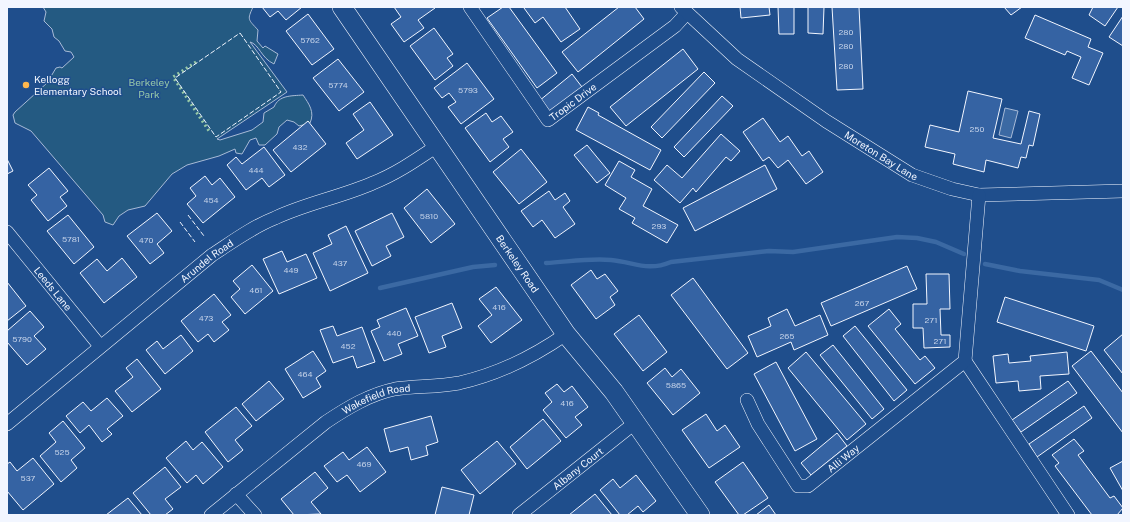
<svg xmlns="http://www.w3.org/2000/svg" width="1130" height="522" viewBox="0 0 1130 522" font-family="'Public Sans',sans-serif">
<rect width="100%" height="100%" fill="#1f4e8c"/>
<path fill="#245a82" stroke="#a8bbd7" d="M 43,7 L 253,7 C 247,20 248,19 258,30 L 257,41 L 263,48 L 265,46 L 278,54 L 274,64 C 261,58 259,44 250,42 L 287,92 L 217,139 L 220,140 L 252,130 L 263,122 L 264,113 L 274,107 C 279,95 291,96 303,95 C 309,104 315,112 310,123 L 299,126 L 294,122 L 287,120 L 279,127 L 277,134 L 265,145 L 259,145 L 256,138 L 250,140 L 242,154 L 236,153 L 235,149 L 219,156 L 187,165 L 172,174 L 145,206 L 128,210 L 119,216 L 113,225 L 105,222 L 103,215 L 31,131 L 15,123 L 13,115 L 15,112 L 47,83 L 56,68 L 60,67 L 62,68 L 74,57 L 71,52 L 65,51 L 59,41 L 54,37 L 52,29 L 44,21 L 46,12 Z"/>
<polygon fill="#3b69a3" stroke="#a8bbd7" points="1005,108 1018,111 1011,138 999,135"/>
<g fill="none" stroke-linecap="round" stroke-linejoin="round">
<g stroke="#3b69a3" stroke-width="4.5">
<path d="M 546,263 C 567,262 589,258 611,260 C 634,262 647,272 671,262 L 769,251 L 793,252 L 897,237 L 917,238 L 936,242 L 964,254"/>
<polyline points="985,264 1020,271 1099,280 1123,290"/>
<polyline points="380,288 473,267 495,265"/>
</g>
</g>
<g fill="#3563a3" stroke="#f2f6ff">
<polygon points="262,7 302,7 286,20 278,11 270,17"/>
<polygon points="394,7 435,7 435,8 418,20 424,28 404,42 391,24 401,17"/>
<polygon points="503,7 509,7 557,73 537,88 487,18"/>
<polygon points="525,7 565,7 580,29 561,42 543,17 535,23 524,8"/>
<polygon points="619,7 635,7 644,19 578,72 562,52"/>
<polygon points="740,7 769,7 770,15 741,18"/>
<polygon points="778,7 794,7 794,34 779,34"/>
<polygon points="808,7 824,7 823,34 808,33"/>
<polygon points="832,7 859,7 863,89 837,90"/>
<polygon points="1004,7 1022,7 1011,15"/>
<polygon points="1093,7 1118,7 1105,26 1089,15"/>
<polygon points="308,14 334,49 312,65 286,31"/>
<polygon points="1035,15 1091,39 1088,47 1103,53 1089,85 1072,78 1081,57 1067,51 1065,55 1025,38"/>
<polygon points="1123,16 1123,46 1109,37"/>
<polygon points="434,28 453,54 447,58 453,66 435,80 410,46"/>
<polygon points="683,49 698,69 626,126 610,107"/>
<polygon points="338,59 364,92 339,111 313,78"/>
<polygon points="467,63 494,99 461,124 448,107 456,102 449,93 442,98 434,88"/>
<polygon points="704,72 715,83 662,138 651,127"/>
<polygon points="572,74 582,87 549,113 539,101"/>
<polygon points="968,91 1002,99 993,138 1021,144 1029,111 1040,114 1033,146 1029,145 1026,158 1021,157 1018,168 986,160 984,172 953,164 955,154 925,147 930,125 959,132"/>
<polygon points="722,96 733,106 684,157 674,147"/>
<polygon points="370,102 393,135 357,159 346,143 364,130 353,114"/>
<polygon points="588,107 599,113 598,115 661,150 650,170 576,130"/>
<polygon points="486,113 492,122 501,116 513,132 503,139 509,147 490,162 465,128"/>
<polygon points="763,118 780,142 788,136 802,156 809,151 823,172 806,184 788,160 778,168 769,157 763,161 743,132"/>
<polygon points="308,121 326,144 291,172 273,150"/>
<polygon points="721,134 740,151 731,161 726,157 696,192 693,188 680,203 654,180 667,165 682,178"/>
<polygon points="587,145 610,173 597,183 574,155"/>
<polygon points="264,147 285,175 269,187 262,178 246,190 227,165 236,157 242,164"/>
<polygon points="521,149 547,182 519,204 493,172"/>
<polygon points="7,159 13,171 7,174"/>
<polygon points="619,161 635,170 631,177 652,189 643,206 678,225 667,243 632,223 635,218 619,209 626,198 605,185"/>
<polygon points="765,165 777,189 695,231 683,208"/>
<polygon points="49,168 68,191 60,197 67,206 48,221 31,200 37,195 28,185"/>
<polygon points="205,176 212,185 220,178 235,197 203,223 187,204 196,196 190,188"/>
<polygon points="427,189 455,224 431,243 404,208"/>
<polygon points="549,191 555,200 565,193 570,201 563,207 575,224 555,238 542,220 533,227 521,211"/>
<polygon points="157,213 172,231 157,244 164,253 150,264 127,236"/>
<polygon points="392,213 404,237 386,246 391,256 372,266 355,231"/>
<polygon points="68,215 94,247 74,264 47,231"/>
<polygon points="346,226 368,273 330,291 313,253 332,244 328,235"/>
<polygon points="282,251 287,262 306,254 317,278 279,294 263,259"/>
<polygon points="122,258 137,277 104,303 80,273 97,259 107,271"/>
<polygon points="252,265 273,291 245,314 231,297 240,289 233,281"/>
<polygon points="907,266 917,289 831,326 821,303"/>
<polygon points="591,270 597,279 605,274 618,291 610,297 615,305 596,319 571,285"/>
<polygon points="926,274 949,274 950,309 940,309 941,335 950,335 950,347 924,348 923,328 913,328 913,304 927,304"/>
<polygon points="693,278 748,353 727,369 671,295"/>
<polygon points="7,282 26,306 7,321"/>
<polygon points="496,287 522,320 491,343 478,326 492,315 479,299"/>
<polygon points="214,294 231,315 222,322 229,330 214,342 208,334 198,342 181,321"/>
<polygon points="1005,297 1094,326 1086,351 997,322"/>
<polygon points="452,303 462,328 442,336 446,347 429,353 415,317"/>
<polygon points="406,308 418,336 398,344 402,354 384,361 371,331 380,327 377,320"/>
<polygon points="787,309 795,326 820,315 828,335 794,350 791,342 757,357 748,336 771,326 768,318"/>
<polygon points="889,309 901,324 895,329 920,360 925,356 935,368 915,384 868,326"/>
<polygon points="30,311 44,327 34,336 46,349 27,365 7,342 7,331"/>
<polygon points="639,315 667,352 643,371 614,334"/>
<polygon points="333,326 337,336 362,327 375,362 357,368 353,356 333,363 320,330"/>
<polygon points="855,326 907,390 894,401 843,336"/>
<polygon points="1123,334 1123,374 1104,350"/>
<polygon points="181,335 193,351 165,374 146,350 157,341 163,349"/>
<polygon points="833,345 884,409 872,419 820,355"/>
<polygon points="313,351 326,371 316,378 321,387 303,398 285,369"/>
<polygon points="1091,351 1123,393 1123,433 1072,366"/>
<polygon points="806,352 866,424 847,440 788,368"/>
<polygon points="1067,352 1069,374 1040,376 1041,389 1019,391 1018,381 996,383 993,356 1008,354 1009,363 1031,361 1030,356"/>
<polygon points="137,359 161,389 132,412 115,391 133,377 126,368"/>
<polygon points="776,362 817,439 795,451 754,374"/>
<polygon points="665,368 672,377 681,369 700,393 673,415 647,383"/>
<polygon points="269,381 284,399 256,421 242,404"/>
<polygon points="1068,381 1077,393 1021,432 1012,420"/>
<polygon points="557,384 564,392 572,386 588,407 575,417 582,425 566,438 543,410 552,402 545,393"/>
<polygon points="107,398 123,416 107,429 112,434 102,442 89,425 80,433 66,416 83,402 91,411"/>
<polygon points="1084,406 1092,418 1037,457 1029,444"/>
<polygon points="236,407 252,426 235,440 243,450 228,462 205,432"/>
<polygon points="706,414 717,431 725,425 740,447 709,468 682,430"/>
<polygon points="431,416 438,442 426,446 428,455 411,460 408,447 390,452 384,429"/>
<polygon points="543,419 561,441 527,469 510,447"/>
<polygon points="63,421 85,448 71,460 77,468 61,482 40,456 56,442 49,433"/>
<polygon points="837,433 847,446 811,475 801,463"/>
<polygon points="1074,439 1084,451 1078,455 1110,498 1114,496 1123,508 1117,515 1092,515 1055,466 1059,463 1052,455"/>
<polygon points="186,441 193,450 202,442 223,467 203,484 196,475 187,483 166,458"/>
<polygon points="497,441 516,464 480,494 461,470"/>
<polygon points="367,447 386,472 360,492 347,475 337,482 324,466 343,452 349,460"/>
<polygon points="33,458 54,484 23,510 7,491 7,464 10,462 17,471"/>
<polygon points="1123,461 1123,491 1110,468"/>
<polygon points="743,462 768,498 743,515 739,515 715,482"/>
<polygon points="165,467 181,487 165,499 173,509 165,515 151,515 133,493"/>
<polygon points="315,472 328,488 311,502 321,514 294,515 281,499"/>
<polygon points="636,475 656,501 643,512 638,506 627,515 620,515 600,490 613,479 620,488"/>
<polygon points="442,487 474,495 469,515 435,515"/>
<polygon points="595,494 612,515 569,515"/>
<polygon points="128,498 142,515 106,515"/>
<polygon points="769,505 776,515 756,515"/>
</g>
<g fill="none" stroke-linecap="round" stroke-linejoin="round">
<defs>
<g id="street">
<path id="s1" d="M 470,7 L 548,120 L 675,26 L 686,14"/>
<path id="s2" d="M 681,7 L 737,59 L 826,121 L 912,175 L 952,189 L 979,195 L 1123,191"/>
<path id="s3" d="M 7,232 L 100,346"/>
<polyline points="965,361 1068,515"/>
<path id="s4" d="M 747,400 L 758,424 L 798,486 L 808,486 L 965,361 L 979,195"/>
<path id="s5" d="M 7,424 L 212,255 C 232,242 252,227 275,218 C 307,203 341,197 373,183 C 396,174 416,160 437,146"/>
<polyline points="236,494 255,515"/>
<path id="s6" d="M 211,515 L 326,422 C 347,408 370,394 395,389 C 416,386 438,387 459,383 C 499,374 533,357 566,334"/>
<path id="s7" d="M 519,515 L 636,422"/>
</g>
<g id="secondary">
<path id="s8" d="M 342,7 L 566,334 L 614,392 L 700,515"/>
</g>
</defs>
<use href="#street" stroke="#f2f6ff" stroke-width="14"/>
<use href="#secondary" stroke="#f2f6ff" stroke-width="20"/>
<use href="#street" stroke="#1f4e8c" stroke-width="13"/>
<use href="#secondary" stroke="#1f4e8c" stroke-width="19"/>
<polyline stroke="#97c8a6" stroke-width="3" stroke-dasharray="2 3" stroke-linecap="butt" points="196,62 173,77 209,131"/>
<g stroke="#f2f6ff" stroke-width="1" stroke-dasharray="5 2" stroke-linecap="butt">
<polygon points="240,33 281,92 216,137 175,78"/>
<polyline points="188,215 204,236"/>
<polyline points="180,222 195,242"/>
</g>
</g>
<circle fill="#ffb74d" stroke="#1f4e8c" stroke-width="1.5" cx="26" cy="85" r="4"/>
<g text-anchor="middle" stroke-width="3" stroke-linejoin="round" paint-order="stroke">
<g font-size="8" fill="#c3d1e8">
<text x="846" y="35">280</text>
<text x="310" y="43">5762</text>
<text x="846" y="49">280</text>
<text x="846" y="69">280</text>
<text x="338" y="88">5774</text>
<text x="468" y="93">5793</text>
<text x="977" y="132">250</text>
<text x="300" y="150">432</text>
<text x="256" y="173">444</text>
<text x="211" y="203">454</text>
<text x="429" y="219">5810</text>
<text x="659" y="229">293</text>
<text x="71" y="242">5781</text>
<text x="146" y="243">470</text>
<text x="340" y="266">437</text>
<text x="291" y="273">449</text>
<text x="256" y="293">461</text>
<text x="862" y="306">267</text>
<text x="499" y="310">416</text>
<text x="206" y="321">473</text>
<text x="931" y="323">271</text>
<text x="394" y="336">440</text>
<text x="787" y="339">265</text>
<text x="22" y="342">5790</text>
<text x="940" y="344">271</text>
<text x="348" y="349">452</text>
<text x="305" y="377">464</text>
<text x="676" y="388">5865</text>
<text x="567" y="406">416</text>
<text x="62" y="455">525</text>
<text x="364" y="467">469</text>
<text x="28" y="481">537</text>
</g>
<g font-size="10" fill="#f2f6ff" stroke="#1f4e8c" text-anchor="start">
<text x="34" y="83">Kellogg<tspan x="34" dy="12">Elementary School</tspan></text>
</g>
<g font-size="10" fill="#97c8a6" stroke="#1f4e8c">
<text x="149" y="86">Berkeley<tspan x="149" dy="12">Park</tspan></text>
</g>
<g font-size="10" fill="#f2f6ff" stroke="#1f4e8c">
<text dy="4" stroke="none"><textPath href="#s1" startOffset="168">Tropic Drive</textPath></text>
<text dy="4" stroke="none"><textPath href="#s2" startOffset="250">Moreton Bay Lane</textPath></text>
<text dy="4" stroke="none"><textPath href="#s5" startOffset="258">Arundel Road</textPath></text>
<text dy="4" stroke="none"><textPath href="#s8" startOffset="311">Berkeley Road</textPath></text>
<text dy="4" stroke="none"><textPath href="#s3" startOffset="73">Leeds Lane</textPath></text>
<text dy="4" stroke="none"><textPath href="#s6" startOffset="204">Wakefield Road</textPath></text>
<text dy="4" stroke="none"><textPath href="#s4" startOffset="155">Alli Way</textPath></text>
<text dy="4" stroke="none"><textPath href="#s7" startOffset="75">Albany Court</textPath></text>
</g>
</g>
<rect width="1130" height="522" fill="none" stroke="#f2f6ff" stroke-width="16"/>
</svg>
